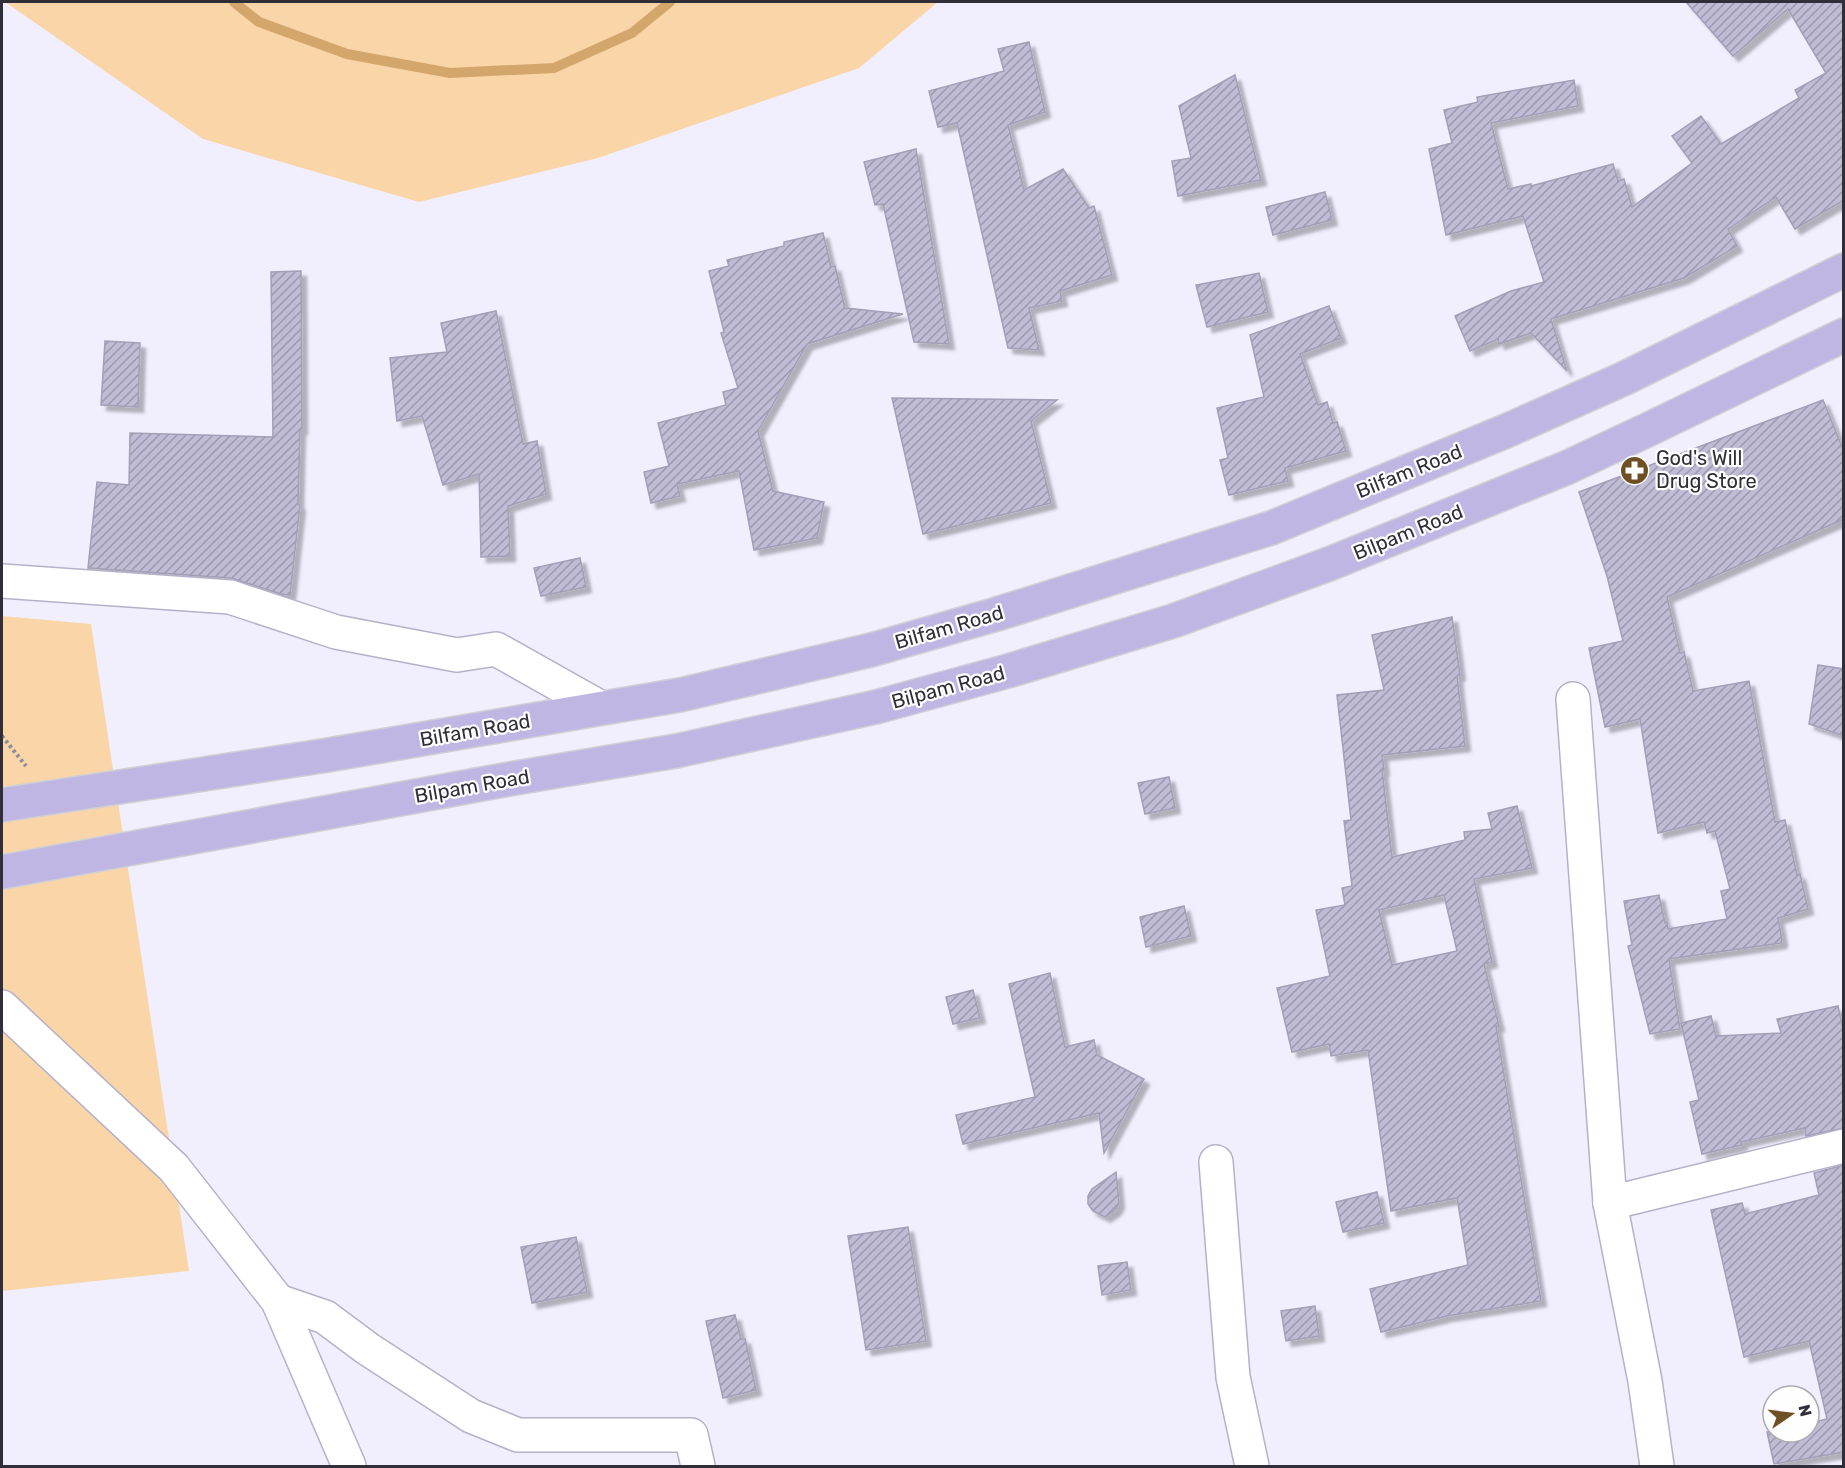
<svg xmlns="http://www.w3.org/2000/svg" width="1845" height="1468" viewBox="0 0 1845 1468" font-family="Rubik,sans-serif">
<defs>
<pattern id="building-hatch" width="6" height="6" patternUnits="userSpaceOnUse" patternTransform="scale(1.5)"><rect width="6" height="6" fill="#c0bcd5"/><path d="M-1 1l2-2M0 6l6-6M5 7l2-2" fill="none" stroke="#9c99ae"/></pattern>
<filter id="shadow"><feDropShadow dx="5.5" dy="5.5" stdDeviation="1.5" flood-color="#0004"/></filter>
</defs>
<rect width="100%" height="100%" fill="#f1effe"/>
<g fill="#fad5a8">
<polygon points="5,2 938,2 859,68 598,158 419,202 203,139"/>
<polygon points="2,616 91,624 189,1271 2,1291"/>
</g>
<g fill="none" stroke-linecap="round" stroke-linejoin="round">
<polyline stroke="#d3a66c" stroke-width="10" points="234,2 259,22 347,54 450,73 554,68 632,33 670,2"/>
</g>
<g fill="url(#building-hatch)" stroke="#a39fb7" stroke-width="1.5" fill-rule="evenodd" filter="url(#shadow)">
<polygon points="1686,2 1844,2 1844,200 1795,229 1776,197 1728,229 1737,246 1684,278 1551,319 1567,371 1531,333 1499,344 1498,339 1470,351 1455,316 1511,291 1544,282 1523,216 1446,235 1429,149 1452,143 1444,110 1478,102 1477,97 1574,80 1578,106 1491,123 1508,189 1531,184 1531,186 1613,164 1618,181 1624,179 1632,207 1692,163 1672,136 1701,116 1721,144 1799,98 1795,90 1826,73 1788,9 1733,56"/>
<polygon points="1029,42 1045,112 1008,125 1024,190 1063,169 1089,208 1094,206 1112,275 1060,291 1062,301 1029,308 1039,350 1008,348 957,123 938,127 929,91 1004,71 998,49"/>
<polygon points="1235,75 1261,180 1178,196 1172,161 1191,158 1179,106"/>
<polygon points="916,149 949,344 914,342 883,204 875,205 864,162"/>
<polygon points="1325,192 1332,220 1273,235 1266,207"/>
<polygon points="823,233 831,267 835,266 845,308 903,314 807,344 758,431 773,491 824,502 817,538 754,550 739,471 677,484 680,496 651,503 644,472 669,466 658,423 726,405 723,392 738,388 721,333 724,332 709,271 729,266 727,260 784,246 784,242"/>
<polygon points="301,271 302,429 300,429 298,504 300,505 290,595 281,594 231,578 88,568 97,482 129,485 130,433 273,437 271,272"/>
<polygon points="1259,273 1268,312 1207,327 1196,285"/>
<polygon points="1329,306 1341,338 1300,354 1318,405 1327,402 1333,423 1337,422 1346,451 1285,468 1288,481 1229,495 1220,460 1228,458 1217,408 1264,397 1250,335"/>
<polygon points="496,311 523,444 537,441 546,494 508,506 510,556 481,557 479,474 443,485 422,416 397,421 390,358 447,352 441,323"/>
<polygon points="105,341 140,343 138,407 101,405"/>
<polygon points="892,398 1057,400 1031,421 1051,503 923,534"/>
<polygon points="1823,400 1844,452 1844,519 1667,597 1680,653 1684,652 1693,691 1749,681 1775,822 1785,820 1797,875 1800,874 1808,909 1778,918 1782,940 1781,943 1669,959 1680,1029 1650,1034 1628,946 1632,945 1624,901 1659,895 1665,923 1667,922 1668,929 1727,919 1721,891 1730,889 1715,831 1707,833 1704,822 1658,833 1640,719 1605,727 1589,648 1623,641 1607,576 1579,492"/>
<polygon points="580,558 586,587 541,596 534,568"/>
<path d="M 1452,617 L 1460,675 L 1457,676 L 1465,746 L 1382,755 L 1384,770 L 1382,770 L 1392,857 L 1465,840 L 1464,832 L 1492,829 L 1488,813 L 1517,806 L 1532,868 L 1474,879 L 1492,962 L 1484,964 L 1499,1026 L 1496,1026 L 1541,1301 L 1447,1316 L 1381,1332 L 1370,1289 L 1468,1265 L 1457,1198 L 1391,1211 L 1368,1050 L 1331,1056 L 1329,1044 L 1292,1052 L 1277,988 L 1330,976 L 1316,910 L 1345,905 L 1342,888 L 1352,886 L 1344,821 L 1351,820 L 1337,695 L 1384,690 L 1372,635 ZM 1444,895 L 1457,951 L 1392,965 L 1379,910 Z"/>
<polygon points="1818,665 1844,669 1844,736 1809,724"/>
<polygon points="1169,777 1175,808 1145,814 1138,783"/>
<polygon points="1184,906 1191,936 1146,947 1140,917"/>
<polygon points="1050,973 1065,1047 1094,1040 1097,1055 1144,1079 1104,1153 1099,1113 963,1144 956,1115 1035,1097 1009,984"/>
<polygon points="973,990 980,1018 953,1024 946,997"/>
<polygon points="1838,1006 1844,1034 1844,1128 1806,1136 1805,1128 1741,1142 1742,1145 1702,1154 1690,1102 1699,1100 1681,1023 1711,1016 1716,1036 1781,1033 1777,1019"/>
<polygon points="1844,1165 1844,1452 1774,1464 1767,1432 1809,1432 1809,1423 1827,1419 1809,1341 1744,1357 1711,1210 1742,1203 1745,1214 1819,1195 1814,1173"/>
<polygon points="1116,1172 1119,1203 1115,1210 1105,1217 1093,1211 1088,1204 1088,1196 1092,1189"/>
<polygon points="1377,1192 1384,1223 1343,1232 1336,1202"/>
<polygon points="908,1227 926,1341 866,1350 848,1236"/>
<polygon points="576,1237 587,1292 532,1303 521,1247"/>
<polygon points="1127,1262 1131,1290 1102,1295 1098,1266"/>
<polygon points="1315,1306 1319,1336 1286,1341 1281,1311"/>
<polygon points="735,1315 741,1339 745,1339 756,1390 723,1398 706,1321"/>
</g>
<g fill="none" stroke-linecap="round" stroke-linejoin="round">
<defs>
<g id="minor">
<polyline points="2,581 230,597 336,632 457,655 496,649 601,708"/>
<polyline points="1573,699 1610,1203 1645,1381 1657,1466"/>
<polyline points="2,1007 174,1168 278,1301 349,1466"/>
<polyline points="1216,1162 1233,1377 1252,1466"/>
<polyline points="1610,1203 1844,1146"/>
<polyline points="278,1301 325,1317 368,1349 471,1416 518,1435 691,1435 698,1466"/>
</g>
<g id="primary">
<polyline points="2,805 328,755 680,695 871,650 997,614 1271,528 1506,431 1623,379 1844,270"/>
<polyline points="2,872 504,780 676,751 876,707 1008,671 1173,621 1329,564 1566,468 1643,432 1844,335"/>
</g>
</defs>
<use href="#minor" stroke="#b5b1c9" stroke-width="36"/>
<use href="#primary" stroke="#d1d1d3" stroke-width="36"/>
<polyline stroke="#8f8d99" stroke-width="4" stroke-dasharray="3 3" stroke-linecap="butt" points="2,736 26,766"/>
<use href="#minor" stroke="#fff" stroke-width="33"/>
<use href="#primary" stroke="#c0b6e3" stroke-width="33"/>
</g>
<defs>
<symbol id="pharmacy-disc" viewBox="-11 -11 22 22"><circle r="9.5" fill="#6f5025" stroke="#fefefe"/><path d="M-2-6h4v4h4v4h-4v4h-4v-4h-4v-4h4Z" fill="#fff"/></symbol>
</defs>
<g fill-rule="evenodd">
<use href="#pharmacy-disc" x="1618" y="454" width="33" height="33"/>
</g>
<g text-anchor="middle" stroke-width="4.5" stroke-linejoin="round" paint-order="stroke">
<g font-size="20" fill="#302e38" stroke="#fefefe" text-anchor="start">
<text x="1656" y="465">God's Will<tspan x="1656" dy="23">Drug Store</tspan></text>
</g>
<g font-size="20" fill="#302e38" stroke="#fefefe">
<text transform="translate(1409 471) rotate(-22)" y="7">Bilfam Road</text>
<text transform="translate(1408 532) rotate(-22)" y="7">Bilpam Road</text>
<text transform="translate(949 627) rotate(-16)" y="7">Bilfam Road</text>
<text transform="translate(948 687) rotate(-15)" y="7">Bilpam Road</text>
<text transform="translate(475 730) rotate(-10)" y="7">Bilfam Road</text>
<text transform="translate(472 786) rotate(-10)" y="7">Bilpam Road</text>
</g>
</g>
<rect width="1845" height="1468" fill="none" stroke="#302e38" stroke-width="6"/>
<g transform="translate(1791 1414) rotate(76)"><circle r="28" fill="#fefefe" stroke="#acabaf" stroke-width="1.5"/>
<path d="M0-4.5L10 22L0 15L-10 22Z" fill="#6f5025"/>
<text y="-9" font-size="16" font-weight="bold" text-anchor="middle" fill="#302e38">N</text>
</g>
</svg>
